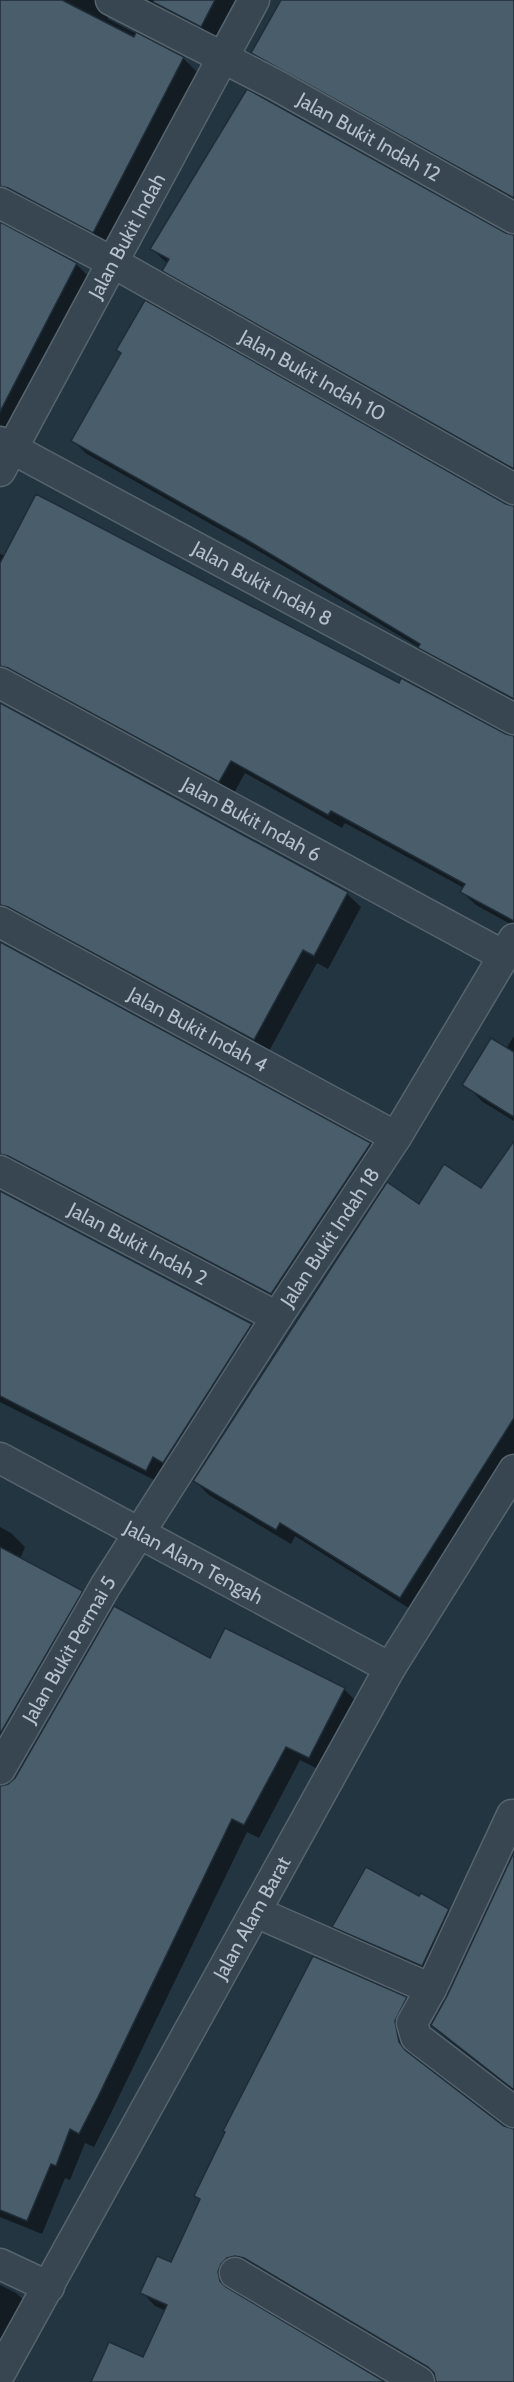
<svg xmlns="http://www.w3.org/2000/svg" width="514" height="2382" viewBox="0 0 514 2382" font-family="Cabin,sans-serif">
<rect width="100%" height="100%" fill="#233541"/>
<g fill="#0007">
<polygon points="0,0 114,0 109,5 108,19 183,58 197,72 107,245 0,206"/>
<polygon points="138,0 235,0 214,39"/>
<polygon points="282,0 502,0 514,7 514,203 266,66 253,53"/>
<polygon points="0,224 77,265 90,278 0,443"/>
<polygon points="505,234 514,237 514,474 178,284 164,270 168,264 151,248"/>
<polygon points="73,441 514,508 514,687 506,700 433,661 420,648 262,553 87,454"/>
<polygon points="0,554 399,685 505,736 514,737 514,926 476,905 462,892 464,888 345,823 342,828 245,773 233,795 0,687"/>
<polygon points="0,704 347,894 361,907 328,969 317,963 268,1053 0,926"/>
<polygon points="0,943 370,1144 384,1158 285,1307 0,1175"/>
<polygon points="514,1036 514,1121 483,1102 468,1087 506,1049"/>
<polygon points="514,1144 514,1455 415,1612 295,1536 291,1544 209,1495 195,1481 420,1206 481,1190"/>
<polygon points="0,1192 251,1325 265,1338 160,1483 0,1402"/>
<polygon points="0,1527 11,1533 25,1547 20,1559 82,1592 96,1607 0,1773"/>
<polygon points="211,1660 344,1689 358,1703 324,1772 300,1760 259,1838 247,1832 112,2111 94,2147 85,2143 70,2180 65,2178 42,2234 0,2217 0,1788 9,1786"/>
<polygon points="514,1855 514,2091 446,2038 432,2025 448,1997"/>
<polygon points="419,1898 448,1910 461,1923 435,1978 347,1939 334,1926"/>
<polygon points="406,1998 419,2012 408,2036 412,2057 503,2127 514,2130 514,2382 438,2382 436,2376 259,2271 231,2288 232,2293 382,2382 92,2382 144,2359 166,2311 155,2306 142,2292 171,2264 201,2201 196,2195"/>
<polygon points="0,2285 16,2293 29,2305 10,2344 0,2339"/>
</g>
<g fill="#495d6a" stroke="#1f2d38" stroke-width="1.5">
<polygon points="0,0 62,0 134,37 136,32 184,57 93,233 8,188 0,186"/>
<polygon points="154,0 215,0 201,27 153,2"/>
<polygon points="281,0 514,0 514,198 251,53"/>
<polygon points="247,89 506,233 514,235 514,469 162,271 169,259 150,249"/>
<polygon points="0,222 77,263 0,412"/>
<polygon points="145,300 506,504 514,506 514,699 418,648 420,644 247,540 71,441 121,353 116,350"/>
<polygon points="36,494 399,683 401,678 506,734 514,736 514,921 460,892 465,884 331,811 328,815 231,761 219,782 8,668 0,666 0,563"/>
<polygon points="0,703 348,892 314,956 303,950 254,1040 8,907 0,905"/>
<polygon points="0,942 371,1143 271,1294 8,1156 0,1154"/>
<polygon points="491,1038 514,1052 514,1117 462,1085"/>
<polygon points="514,1141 514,1418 400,1598 280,1523 276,1530 193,1481 387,1182 419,1204 444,1164 481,1188"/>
<polygon points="0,1191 252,1324 163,1463 153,1457 146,1471 0,1396"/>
<polygon points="0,1547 83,1591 0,1734"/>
<polygon points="114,1606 210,1658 225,1628 345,1688 309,1758 286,1747 244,1825 232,1819 98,2097 79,2134 70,2129 56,2166 51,2164 27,2221 0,2210 0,1786 8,1784 15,1778"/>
<polygon points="514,1852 514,2090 431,2025 447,1996"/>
<polygon points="366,1867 419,1896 421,1893 449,1909 422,1966 332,1927"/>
<polygon points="313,1956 407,1997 395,2021 399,2042 405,2050 504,2126 514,2129 514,2382 436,2382 434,2373 428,2367 244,2258 235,2256 227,2258 221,2264 218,2272 220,2281 226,2287 385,2382 91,2382 109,2342 143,2357 167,2305 140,2293 157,2256 171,2262 200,2199 194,2196 225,2132 223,2131"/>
</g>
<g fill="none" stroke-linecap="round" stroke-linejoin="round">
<defs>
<g id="street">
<path id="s1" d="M 111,0 L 276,85 L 514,218"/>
<path id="s2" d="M 0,203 L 112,262 L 514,489"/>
<path id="s3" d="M 0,442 L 514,719"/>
<path id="s4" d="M 0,471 L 254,0"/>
<path id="s5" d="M 0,683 L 504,956"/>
<path id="s6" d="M 0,922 L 396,1137"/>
<path id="s7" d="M 0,1171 L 277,1317"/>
<path id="s8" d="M 0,1458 L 390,1668"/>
<path id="s9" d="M 0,1769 L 106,1585 L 277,1317 L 396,1137 L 514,939"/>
<polyline points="514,1816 512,1815 431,1989 412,2023 416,2037 514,2112"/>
<polyline points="256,1912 431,1989"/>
<polyline points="0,2264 49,2287"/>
<polyline points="235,2273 419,2382"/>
<path id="s10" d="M 0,2373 L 390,1668 L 514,1470"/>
</g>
</defs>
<use href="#street" stroke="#56646e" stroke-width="33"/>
<use href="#street" stroke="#384651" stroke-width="30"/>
</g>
<g text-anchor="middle" stroke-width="6" stroke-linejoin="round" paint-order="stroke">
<g font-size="20" fill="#b4c1cb" stroke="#1d2b36">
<text dy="7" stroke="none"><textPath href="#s1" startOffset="292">Jalan Bukit Indah 12</textPath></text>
<text dy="7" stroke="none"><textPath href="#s4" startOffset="267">Jalan Bukit Indah</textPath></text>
<text dy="7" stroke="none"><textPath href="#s2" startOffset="357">Jalan Bukit Indah 10</textPath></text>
<text dy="7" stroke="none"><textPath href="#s3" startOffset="298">Jalan Bukit Indah 8</textPath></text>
<text dy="7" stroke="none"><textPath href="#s5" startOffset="286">Jalan Bukit Indah 6</textPath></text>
<text dy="7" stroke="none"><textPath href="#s6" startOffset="225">Jalan Bukit Indah 4</textPath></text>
<text dy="7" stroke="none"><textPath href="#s9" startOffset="626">Jalan Bukit Indah 18</textPath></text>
<text dy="7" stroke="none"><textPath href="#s7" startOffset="156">Jalan Bukit Indah 2</textPath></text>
<text dy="7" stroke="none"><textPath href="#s8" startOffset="220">Jalan Alam Tengah</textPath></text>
<text dy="7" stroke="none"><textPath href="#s9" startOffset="138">Jalan Bukit Permai 5</textPath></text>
<text dy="7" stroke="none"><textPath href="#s10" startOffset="520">Jalan Alam Barat</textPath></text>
</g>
</g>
</svg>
